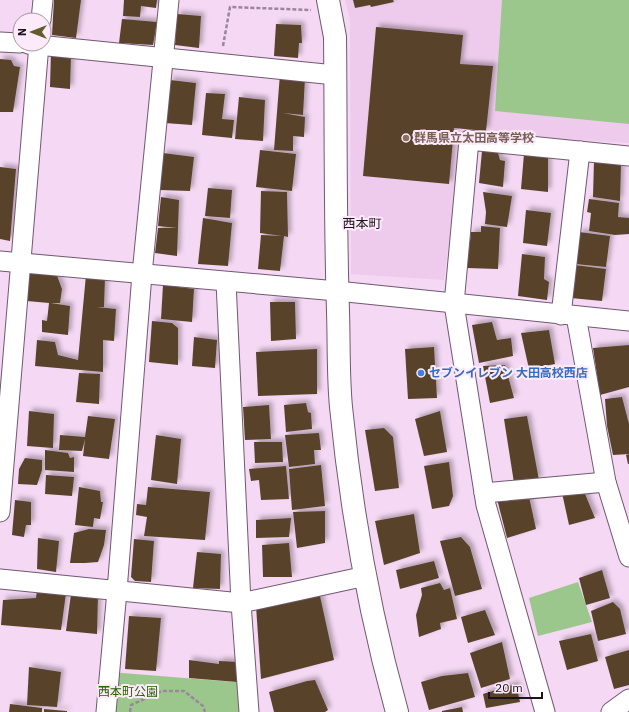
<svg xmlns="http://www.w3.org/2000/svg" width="629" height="712" viewBox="0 0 629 712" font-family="'IBM Plex Sans','Noto Sans JP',sans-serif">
<defs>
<filter id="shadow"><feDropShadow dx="3.5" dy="-3.5" stdDeviation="2" flood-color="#0004"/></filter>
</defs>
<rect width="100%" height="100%" fill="#f5d8f4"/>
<polygon fill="#eecbec" points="345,0 629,0 629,143 463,133 444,280 351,274 350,20"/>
<g fill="#9cc78c">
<polygon points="502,0 629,0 629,124 495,111"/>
<polygon points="578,582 592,622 538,636 529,598"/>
<polygon points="110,672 247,683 250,712 106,712"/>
</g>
<g fill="#59432b" filter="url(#shadow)">
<polygon points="54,0 81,0 76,38 52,35"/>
<polygon points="124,0 157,0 156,8 141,6 140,17 123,16"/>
<polygon points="353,0 393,0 394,2 371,7 370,5 355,8"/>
<polygon points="177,14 201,16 199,48 175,45"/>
<polygon points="122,19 157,22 153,45 119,43"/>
<polygon points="276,24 301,25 302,43 299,43 298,58 274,56"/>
<polygon points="376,27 463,35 460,64 493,66 486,131 454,128 449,184 363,176"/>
<polygon points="51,52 71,54 70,89 50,87"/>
<polygon points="0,59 11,60 14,66 20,67 13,112 0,112"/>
<polygon points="280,74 305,78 303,115 283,113 305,117 304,137 293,136 293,151 274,150"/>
<polygon points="170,80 196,83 192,125 165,123"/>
<polygon points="206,93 225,94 222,119 234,120 232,138 202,135"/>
<polygon points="239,97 265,100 263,141 235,139"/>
<polygon points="260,150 296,154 292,191 256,187"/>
<polygon points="482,151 498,153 500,160 505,161 503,187 479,183"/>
<polygon points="163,153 194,157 190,191 160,190"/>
<polygon points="524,154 548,157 548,192 521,189"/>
<polygon points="594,161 621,164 620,201 593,197"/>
<polygon points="0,167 16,169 10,241 0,239"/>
<polygon points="208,188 232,190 230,218 205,216"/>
<polygon points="261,191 287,192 288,237 284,236 280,271 258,269 261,235 282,236 260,233"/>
<polygon points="483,192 512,196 507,227 485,224 486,212"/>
<polygon points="161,197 179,200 177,256 155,253 158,228 177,228 158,226"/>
<polygon points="589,199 619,203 618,217 629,218 629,234 615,235 589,231 591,213 587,212"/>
<polygon points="526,210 551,213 547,246 523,243"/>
<polygon points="203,218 232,223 228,266 198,264"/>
<polygon points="481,226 500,228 498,269 467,268 471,232 481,232"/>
<polygon points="579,232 610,236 606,267 575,264"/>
<polygon points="522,254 545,257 544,279 549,282 547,300 518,296"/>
<polygon points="575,265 606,269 602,301 571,298"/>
<polygon points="29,271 56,273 62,289 60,303 51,303 70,306 68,335 42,332 42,320 47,321 49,303 27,301"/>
<polygon points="86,275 105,277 104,307 97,307 116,309 114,341 103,340 103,372 35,366 37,340 55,342 58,355 78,360"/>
<polygon points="163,285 194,289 192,322 161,319"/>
<polygon points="270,302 295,302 296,339 271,341"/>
<polygon points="152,321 172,323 178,328 178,365 149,362"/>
<polygon points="492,322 497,340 511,338 513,356 479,363 472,325"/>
<polygon points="549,330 555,364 529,369 521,333"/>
<polygon points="194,337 217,340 215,368 192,366"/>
<polygon points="629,345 629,387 600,395 593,348"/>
<polygon points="434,347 437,398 408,399 405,349"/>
<polygon points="317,349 317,394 258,396 256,352"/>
<polygon points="505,365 514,398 490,403 483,366"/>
<polygon points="79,373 100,374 99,404 76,402"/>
<polygon points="622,397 629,424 629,454 613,455 607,426 605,399"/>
<polygon points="306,403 308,412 311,413 312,429 286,432 284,405"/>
<polygon points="269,405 271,439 245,440 243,407"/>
<polygon points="29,411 54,414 53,448 27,446"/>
<polygon points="440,411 447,452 424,456 415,419"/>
<polygon points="88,416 115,419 109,459 83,456 85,439 82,451 59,450 60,435 85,437"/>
<polygon points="527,416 539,480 514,483 504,419"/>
<polygon points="384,428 393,437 399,488 375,491 365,430"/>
<polygon points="319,433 321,450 314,450 315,464 289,467 285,435"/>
<polygon points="156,435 181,439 177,484 151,480"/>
<polygon points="254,442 282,442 283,462 255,463"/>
<polygon points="45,450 68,453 70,458 74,457 74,472 45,470"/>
<polygon points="629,454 629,464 628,464 626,455"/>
<polygon points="25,458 42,460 42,470 37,485 18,484 19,469"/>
<polygon points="449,462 453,496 449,506 432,509 424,466"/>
<polygon points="321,465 325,506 292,510 289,469"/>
<polygon points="286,466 289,499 261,500 259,480 251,481 249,469"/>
<polygon points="46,475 74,477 72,496 45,494"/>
<polygon points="79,487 100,491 101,502 103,502 100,519 94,518 93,527 75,525"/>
<polygon points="148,487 210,492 205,540 144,536 147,517 136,515 137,504 146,505"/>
<polygon points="583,489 595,518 569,525 562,493"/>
<polygon points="528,492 536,529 507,538 497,499"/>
<polygon points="15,500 31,502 31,525 26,525 24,537 12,535"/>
<polygon points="325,511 325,543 297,548 293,512"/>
<polygon points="414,514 420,553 384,565 375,521"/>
<polygon points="291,518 289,537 256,538 256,520"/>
<polygon points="89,529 106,530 104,545 98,562 85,563 70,563 74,533"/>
<polygon points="461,537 470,547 482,589 455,596 440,541"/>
<polygon points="38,538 59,541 56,572 37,569"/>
<polygon points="134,539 154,541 151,582 135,581 131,577"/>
<polygon points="289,543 292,577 263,577 262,545"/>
<polygon points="197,552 221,554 220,589 193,588"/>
<polygon points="434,561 439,578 400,589 396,570"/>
<polygon points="602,570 610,598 586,605 579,578"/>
<polygon points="440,583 444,590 450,588 457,619 440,623 441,629 419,637 416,615 422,595 421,588"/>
<polygon points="37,590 66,593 61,630 1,625 3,600 36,598"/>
<polygon points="71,594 98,595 97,634 66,631"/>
<polygon points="320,596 334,660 261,679 256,606"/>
<polygon points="613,602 620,609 626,634 598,641 591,611"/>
<polygon points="485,610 495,635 468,643 461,617"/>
<polygon points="129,616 161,618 156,671 125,669"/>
<polygon points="591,634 598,661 567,670 559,641"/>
<polygon points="502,642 510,679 481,688 470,653"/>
<polygon points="629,650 629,685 614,689 605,657"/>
<polygon points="189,660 219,664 219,661 239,662 237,682 189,678"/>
<polygon points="29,667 61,672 57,707 27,705"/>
<polygon points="468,673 475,697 429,710 421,682 442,676"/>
<polygon points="315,680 328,710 325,712 274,712 269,692 307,681"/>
<polygon points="516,684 520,702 486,708 483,694"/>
<polygon points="10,704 42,708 42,712 9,712"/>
<polygon points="462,707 463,712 442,712 442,711"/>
<polygon points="44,709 67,711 67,712 44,712"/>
</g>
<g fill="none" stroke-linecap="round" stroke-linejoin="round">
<defs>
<g id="street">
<polyline points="41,20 43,0"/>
<polyline points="0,42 20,43"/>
<polyline points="28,44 335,75"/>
<polyline points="0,261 337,291 629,321"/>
<polyline points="226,282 241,603 249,712"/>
<polyline points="561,315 580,151"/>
<polyline points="576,316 606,482 629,557"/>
<polyline points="484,493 606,482"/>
<polyline points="0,512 39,44"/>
<polyline points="0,579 241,603 366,576"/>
<polyline points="106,712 117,591 142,274 169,0"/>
<polyline points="545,712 486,505 454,304 469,140 629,156"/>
<polyline points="611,712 629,699"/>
</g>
<path id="secondary" d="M 328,0 L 335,37 C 336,129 335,220 338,311 C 339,343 338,375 341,407 C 351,509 369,612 397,712"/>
</defs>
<use href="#street" stroke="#715870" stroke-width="21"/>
<use href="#secondary" stroke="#715870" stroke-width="24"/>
<g stroke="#9c869b" stroke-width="2.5" stroke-dasharray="4 2" stroke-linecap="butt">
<polyline points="223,46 230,7 311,10"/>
<polyline points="130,712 131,705 162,691 184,691 203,706 205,712"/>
</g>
<use href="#street" stroke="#fff" stroke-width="19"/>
<use href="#secondary" stroke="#fff" stroke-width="22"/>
</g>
<circle fill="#8d6e63" stroke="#fceafa" stroke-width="1.5" cx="406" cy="138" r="4"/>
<circle fill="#3f7fe0" stroke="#fceafa" stroke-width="1.5" cx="421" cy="373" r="4"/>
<g text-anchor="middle" stroke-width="4" stroke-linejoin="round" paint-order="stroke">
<g font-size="12" font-weight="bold" fill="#785e54" stroke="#fceafa" text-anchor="start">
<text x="414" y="142">群馬県立太田高等学校</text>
</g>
<g font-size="12" font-weight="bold" fill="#366cbe" stroke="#fceafa" text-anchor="start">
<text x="429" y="377">セブンイレブン 大田高校西店</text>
</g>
<g font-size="12" fill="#286102" stroke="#fceafa">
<text x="128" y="696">西本町公園</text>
</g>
<g font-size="13" fill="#1c121b" stroke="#fceafa">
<text x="362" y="228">西本町</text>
</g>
</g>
<g transform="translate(32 32) rotate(270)"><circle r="19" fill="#fceafa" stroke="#a294a1"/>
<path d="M0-3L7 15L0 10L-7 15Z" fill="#655d29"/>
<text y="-6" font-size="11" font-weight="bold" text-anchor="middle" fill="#1c121b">N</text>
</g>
<path d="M489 692v6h53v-6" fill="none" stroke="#1c121b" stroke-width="2"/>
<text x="495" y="692" font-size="12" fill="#1c121b" stroke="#fceafa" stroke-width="3" paint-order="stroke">20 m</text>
</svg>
